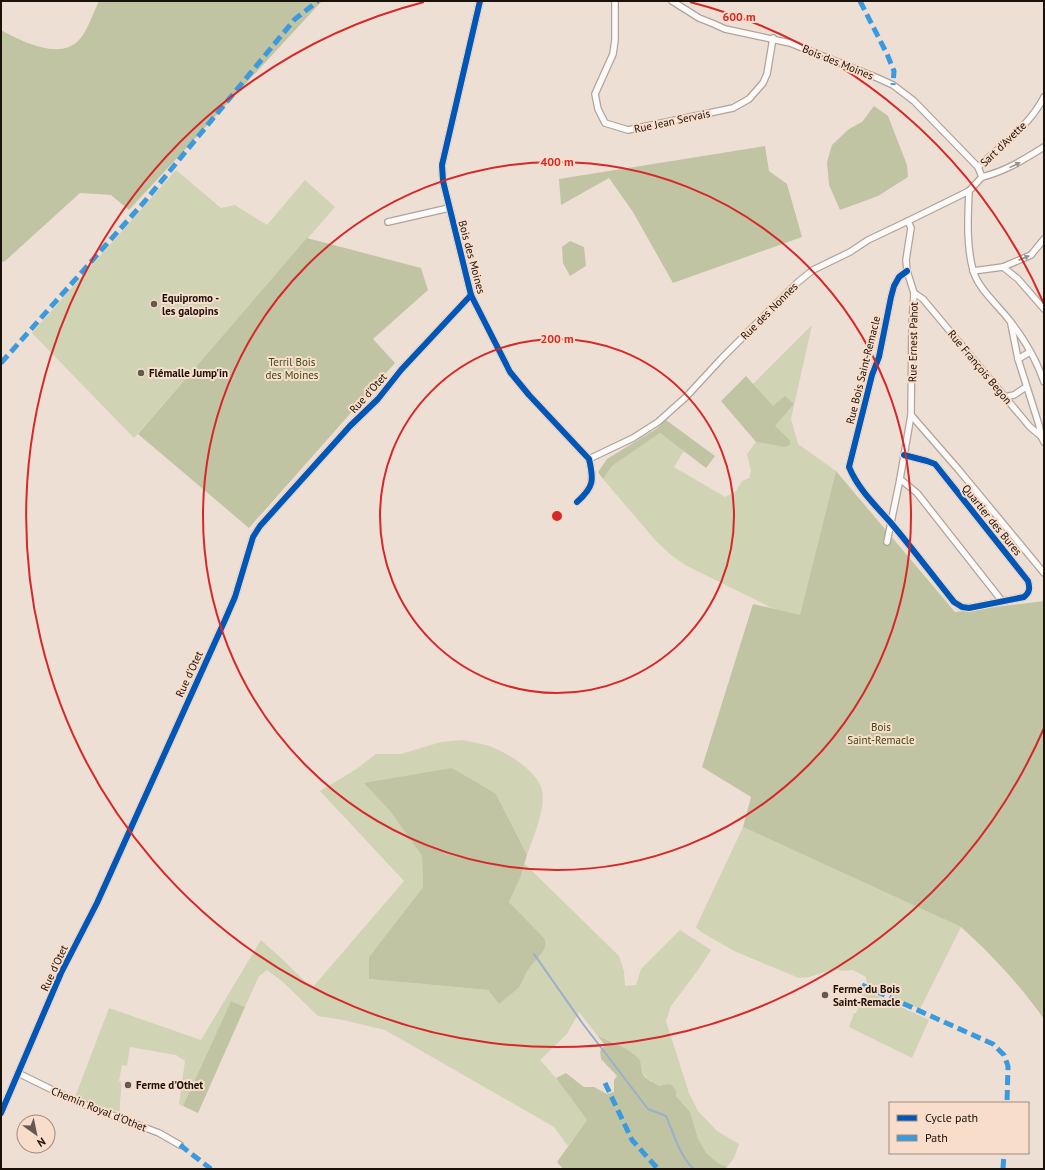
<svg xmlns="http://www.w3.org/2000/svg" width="1045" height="1170" viewBox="0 0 1045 1170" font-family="'PT Sans',sans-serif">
<rect width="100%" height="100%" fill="#eedfd4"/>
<g fill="#d0d3b4">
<polygon points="176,170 221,208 235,205 267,225 305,180 335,207 134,438 32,333"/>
<polygon points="812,325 791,419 798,444 836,471 800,616 774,609 685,565 671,555 656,541 603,479 612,466 660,433 684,451 674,467 725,497 736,491 742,481 749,478 751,471 747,454 756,442 784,447 790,440 774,426 794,404 773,407 753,384"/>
<path d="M 462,740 C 470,742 479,743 486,745 C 504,750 538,771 542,790 C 546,808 533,838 527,855 L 496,794 L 365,783 L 390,811 L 422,856 L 423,887 L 369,957 L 369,979 L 488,990 L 499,1004 L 519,986 L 528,969 L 541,955 L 544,938 L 509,902 L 521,876 L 525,864 L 619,956 L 624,971 L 625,986 L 636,985 L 641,969 L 680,930 L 711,950 L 698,970 L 671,1006 L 666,1021 L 689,1093 L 698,1111 L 717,1131 L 739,1144 L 734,1158 L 727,1167 L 718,1163 L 706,1153 L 698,1138 L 690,1112 L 676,1096 L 676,1091 L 667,1084 L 659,1086 C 649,1079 642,1078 641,1064 L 615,1043 L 597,1035 L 579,1012 L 567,1034 L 540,1060 L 556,1078 L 587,1120 L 568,1146 L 554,1127 L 385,1030 L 343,1020 L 318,1016 L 283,982 L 267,970 L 259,976 L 245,1007 L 231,1001 L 183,1106 L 179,1104 L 185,1061 L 176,1055 L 130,1047 L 127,1066 L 122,1065 L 119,1081 L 121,1082 C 122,1092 119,1102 120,1112 L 98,1106 L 75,1097 L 109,1008 L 201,1040 L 261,940 L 281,958 L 312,988 L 404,881 L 320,791 L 355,770 L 376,754 L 401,754 L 441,742 Z"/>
<polygon points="743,827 961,927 920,1009 867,985 866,977 853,970 842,971 834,969 809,977 799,978 734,951 701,932 696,927"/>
<polygon points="864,990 929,1020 912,1058 849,1027 854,1013 856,1013 860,1004 859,1003"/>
</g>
<g fill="#c1c4a3">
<path d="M 99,1 L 322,1 L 129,210 L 111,195 L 80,193 L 4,262 L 1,261 L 1,30 C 21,41 60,61 79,40 C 88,30 93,13 99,1 Z"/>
<polygon points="874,106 888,116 907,165 908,177 878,196 840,210 829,185 827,162 832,145 849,129 862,122"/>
<polygon points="765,146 769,171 787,184 802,237 673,283 633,212 609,178 561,205 559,179"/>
<polygon points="307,238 421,268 428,290 373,339 395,363 249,528 138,434"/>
<polygon points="570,241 584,247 586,266 570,276 563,263 562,247"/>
<polygon points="746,376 773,406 785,396 794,404 775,426 790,440 790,445 784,447 756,442 721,401"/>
<polygon points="666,420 715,456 706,468 660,433 612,466 603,479 598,472 607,459 656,429"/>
<path d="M 836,471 L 955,612 L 1044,601 L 1044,1019 C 1019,984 993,956 961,927 L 743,827 L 751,797 L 702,767 L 753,604 L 800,615 Z"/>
<path d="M 452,768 L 496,794 L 527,855 L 521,876 L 509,902 L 544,938 C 550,951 534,960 528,970 C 524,975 523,982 519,987 C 513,993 506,998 499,1004 L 488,990 L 369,979 L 369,957 L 423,887 L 422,856 L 390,811 L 364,783 Z"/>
<polygon points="231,1001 245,1007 198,1113 183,1106"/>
<path d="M 597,1035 C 610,1042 627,1047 638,1058 C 643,1064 640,1070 644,1076 C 647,1080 655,1083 659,1086 L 667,1084 L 672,1085 L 676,1091 L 676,1096 L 690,1112 L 698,1138 L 706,1153 L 718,1163 L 727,1167 L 725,1169 L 563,1169 L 557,1162 L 587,1120 L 556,1078 L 566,1073 L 584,1087 L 594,1087 L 607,1094 L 614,1092 L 614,1080 L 617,1076 L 601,1059 L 600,1051 L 605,1045 Z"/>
</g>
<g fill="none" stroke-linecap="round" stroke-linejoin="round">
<path stroke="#9aafc9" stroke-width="2" d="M 534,954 L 583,1024 L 648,1109 L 666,1116 C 673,1132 680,1157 694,1169"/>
<defs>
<g id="minor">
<path d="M 480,1 L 442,165 L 443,181 L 471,295 L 510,372 L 529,395 L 589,459 C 594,480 594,487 577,502"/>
<polyline points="615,1 615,40 613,54 595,94 598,109 605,123 628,130 733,108 749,99 763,83 767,74 773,38"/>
<polyline points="672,1 699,18 714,24 725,29 790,43 873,76 893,85 914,101 978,167 982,177"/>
<path d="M 978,167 C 1001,146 1030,125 1044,97"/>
<path d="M 982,177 C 1006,171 1023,160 1044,147"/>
<path d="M 969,191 C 968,216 966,244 973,270 C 978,289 998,305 1010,321 C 1024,339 1037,361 1044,382"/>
<polyline points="388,222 449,208"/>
<polyline points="1003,267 1018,279 1044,309"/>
<polyline points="973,271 1003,267 1031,255 1044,239"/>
<polyline points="914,293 923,299 1030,427 1041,436 1044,442"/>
<polyline points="1011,324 1018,359 1039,425 1041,436"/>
<polyline points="1018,359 1030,352"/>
<polyline points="1005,397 1014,395 1026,387"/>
<polyline points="911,415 958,469 1044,573"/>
<path d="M 904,455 L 927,461 L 935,464 L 1028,581 C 1030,588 1030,592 1024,597 L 969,608 L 962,607 L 954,602 C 933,576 913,549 891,523 C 876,506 858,489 849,467 L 872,375 L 879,357 L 891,297 L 894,286 L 899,277 L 907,271"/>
<polyline points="589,459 633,438 658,422 686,397 722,358 798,282 813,270 850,252 868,240 908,221 969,191 982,177"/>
<polyline points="900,479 917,493 1002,601"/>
<polyline points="887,542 900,479 911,415 912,324 914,293 907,271 906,260 911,228 908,221"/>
<polyline points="18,1073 75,1101 159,1133 180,1145"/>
<polyline points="1,1113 61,973 97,903 225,620 235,597 253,537 260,526 350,426 378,399 401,370 471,295"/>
</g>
</defs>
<use href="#minor" stroke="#afa49b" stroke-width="8"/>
<use href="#minor" stroke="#fcfaf9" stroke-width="5.5"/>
<g stroke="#3b9ade" stroke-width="5" stroke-dasharray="10 5" stroke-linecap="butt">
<polyline points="860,1 887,54 894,71 893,85"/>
<polyline points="1,363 145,201 295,19 318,1"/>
<polyline points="862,985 993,1044 1004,1055 1008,1066 1007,1103"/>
<polyline points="605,1083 632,1140 658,1169"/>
<polyline points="180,1145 211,1169"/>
<polyline points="1003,1169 1004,1153"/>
</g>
<defs>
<g id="cycleway">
<path d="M 480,1 L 442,165 L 443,181 L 471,295 L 510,372 L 529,395 L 589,459 C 594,480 594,487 577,502"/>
<path d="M 904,455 L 927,461 L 935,464 L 1028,581 C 1030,588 1030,592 1024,597 L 969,608 L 962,607 L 954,602 C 933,576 913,549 891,523 C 876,506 858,489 849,467 L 872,375 L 879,357 L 891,297 L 894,286 L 899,277 L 907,271"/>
<polyline points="1,1113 61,973 97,903 225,620 235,597 253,537 260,526 350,426 378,399 401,370 471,295"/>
</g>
</defs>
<use href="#cycleway" stroke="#f8ddca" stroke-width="8"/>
<use href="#cycleway" stroke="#0057b8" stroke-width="6"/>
</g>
<defs><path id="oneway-solid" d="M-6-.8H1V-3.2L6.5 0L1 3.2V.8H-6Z"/></defs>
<g fill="#96918d">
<use href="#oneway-solid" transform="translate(1015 165) rotate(-26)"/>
<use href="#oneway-solid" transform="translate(1024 258) rotate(-23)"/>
</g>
<g fill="none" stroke="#d62828" stroke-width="2">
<circle cx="557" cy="516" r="177"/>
<circle cx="557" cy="516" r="354"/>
<path d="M1044 728A531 531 0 1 1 424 2M690 2A531 531 0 0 1 1044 304"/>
</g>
<g fill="#645951" stroke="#f8ddca" stroke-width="1.5">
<circle cx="154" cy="304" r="4"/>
<circle cx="141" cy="373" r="4"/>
<circle cx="825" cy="995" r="4"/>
<circle cx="128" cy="1085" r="4"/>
</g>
<g text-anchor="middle" stroke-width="4" stroke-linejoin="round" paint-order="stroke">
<g font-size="11" fill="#19110a" stroke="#f8ddca">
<text transform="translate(838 62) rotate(22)" y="4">Bois des Moines</text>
<text transform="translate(672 121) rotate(-12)" y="4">Rue Jean Servais</text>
<text transform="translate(1003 144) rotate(-44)" y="4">Sart d'Avette</text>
<text transform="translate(472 257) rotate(75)" y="4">Bois des Moines</text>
<text transform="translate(769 311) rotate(-45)" y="4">Rue des Nonnes</text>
<text transform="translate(913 342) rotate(-89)" y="4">Rue Ernest Pahot</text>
<text transform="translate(980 367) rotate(50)" y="4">Rue François Begon</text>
<text transform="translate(863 370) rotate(-76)" y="4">Rue Bois Saint-Remacle</text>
<text transform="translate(368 393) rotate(-48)" y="4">Rue d'Otet</text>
<text transform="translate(992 520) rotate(51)" y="4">Quartier des Bures</text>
<text transform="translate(189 674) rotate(-65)" y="4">Rue d'Otet</text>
<text transform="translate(54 968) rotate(-65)" y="4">Rue d'Otet</text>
<text transform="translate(99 1109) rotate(22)" y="4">Chemin Royal d'Othet</text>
</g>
<g font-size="11" font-weight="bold" fill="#19110a" stroke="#f8ddca" text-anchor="start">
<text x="162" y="302">Equipromo -<tspan x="162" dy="13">les galopins</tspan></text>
<text x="149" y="377">Flémalle Jump'in</text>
<text x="833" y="993">Ferme du Bois<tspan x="833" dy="13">Saint-Remacle</tspan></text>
<text x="136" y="1089">Ferme d'Othet</text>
</g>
<g font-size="11" fill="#3a4a10" stroke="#f8ddca">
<text x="292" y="366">Terril Bois<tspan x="292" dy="13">des Moines</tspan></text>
<text x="881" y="731">Bois<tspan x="881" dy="13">Saint-Remacle</tspan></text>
</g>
</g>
<circle cx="557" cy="516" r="6" fill="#d62828" stroke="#f8ddca" stroke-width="2"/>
<g font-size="12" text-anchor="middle" font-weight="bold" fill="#d62828" stroke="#f8ddca" stroke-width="4" stroke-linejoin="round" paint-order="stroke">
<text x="739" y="21">600 m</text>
<text x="557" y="166">400 m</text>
<text x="557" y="343">200 m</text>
</g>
<rect width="1045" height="1170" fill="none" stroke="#19110a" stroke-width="4"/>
<rect x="889" y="1102" width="140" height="52" fill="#f8ddca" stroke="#9f8b7d"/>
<rect x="897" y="1115" width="20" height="6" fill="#0057b8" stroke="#9f8b7d"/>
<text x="925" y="1122" font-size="12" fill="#19110a">Cycle path</text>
<rect x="897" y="1135" width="20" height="6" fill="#3b9ade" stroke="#9f8b7d"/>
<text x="925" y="1142" font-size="12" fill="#19110a">Path</text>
<g transform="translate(36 1134) rotate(147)"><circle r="19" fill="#f8ddca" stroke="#9f8b7d"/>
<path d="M0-3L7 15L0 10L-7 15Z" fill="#645951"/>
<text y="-6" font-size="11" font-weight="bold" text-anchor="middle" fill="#19110a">N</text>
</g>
</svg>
